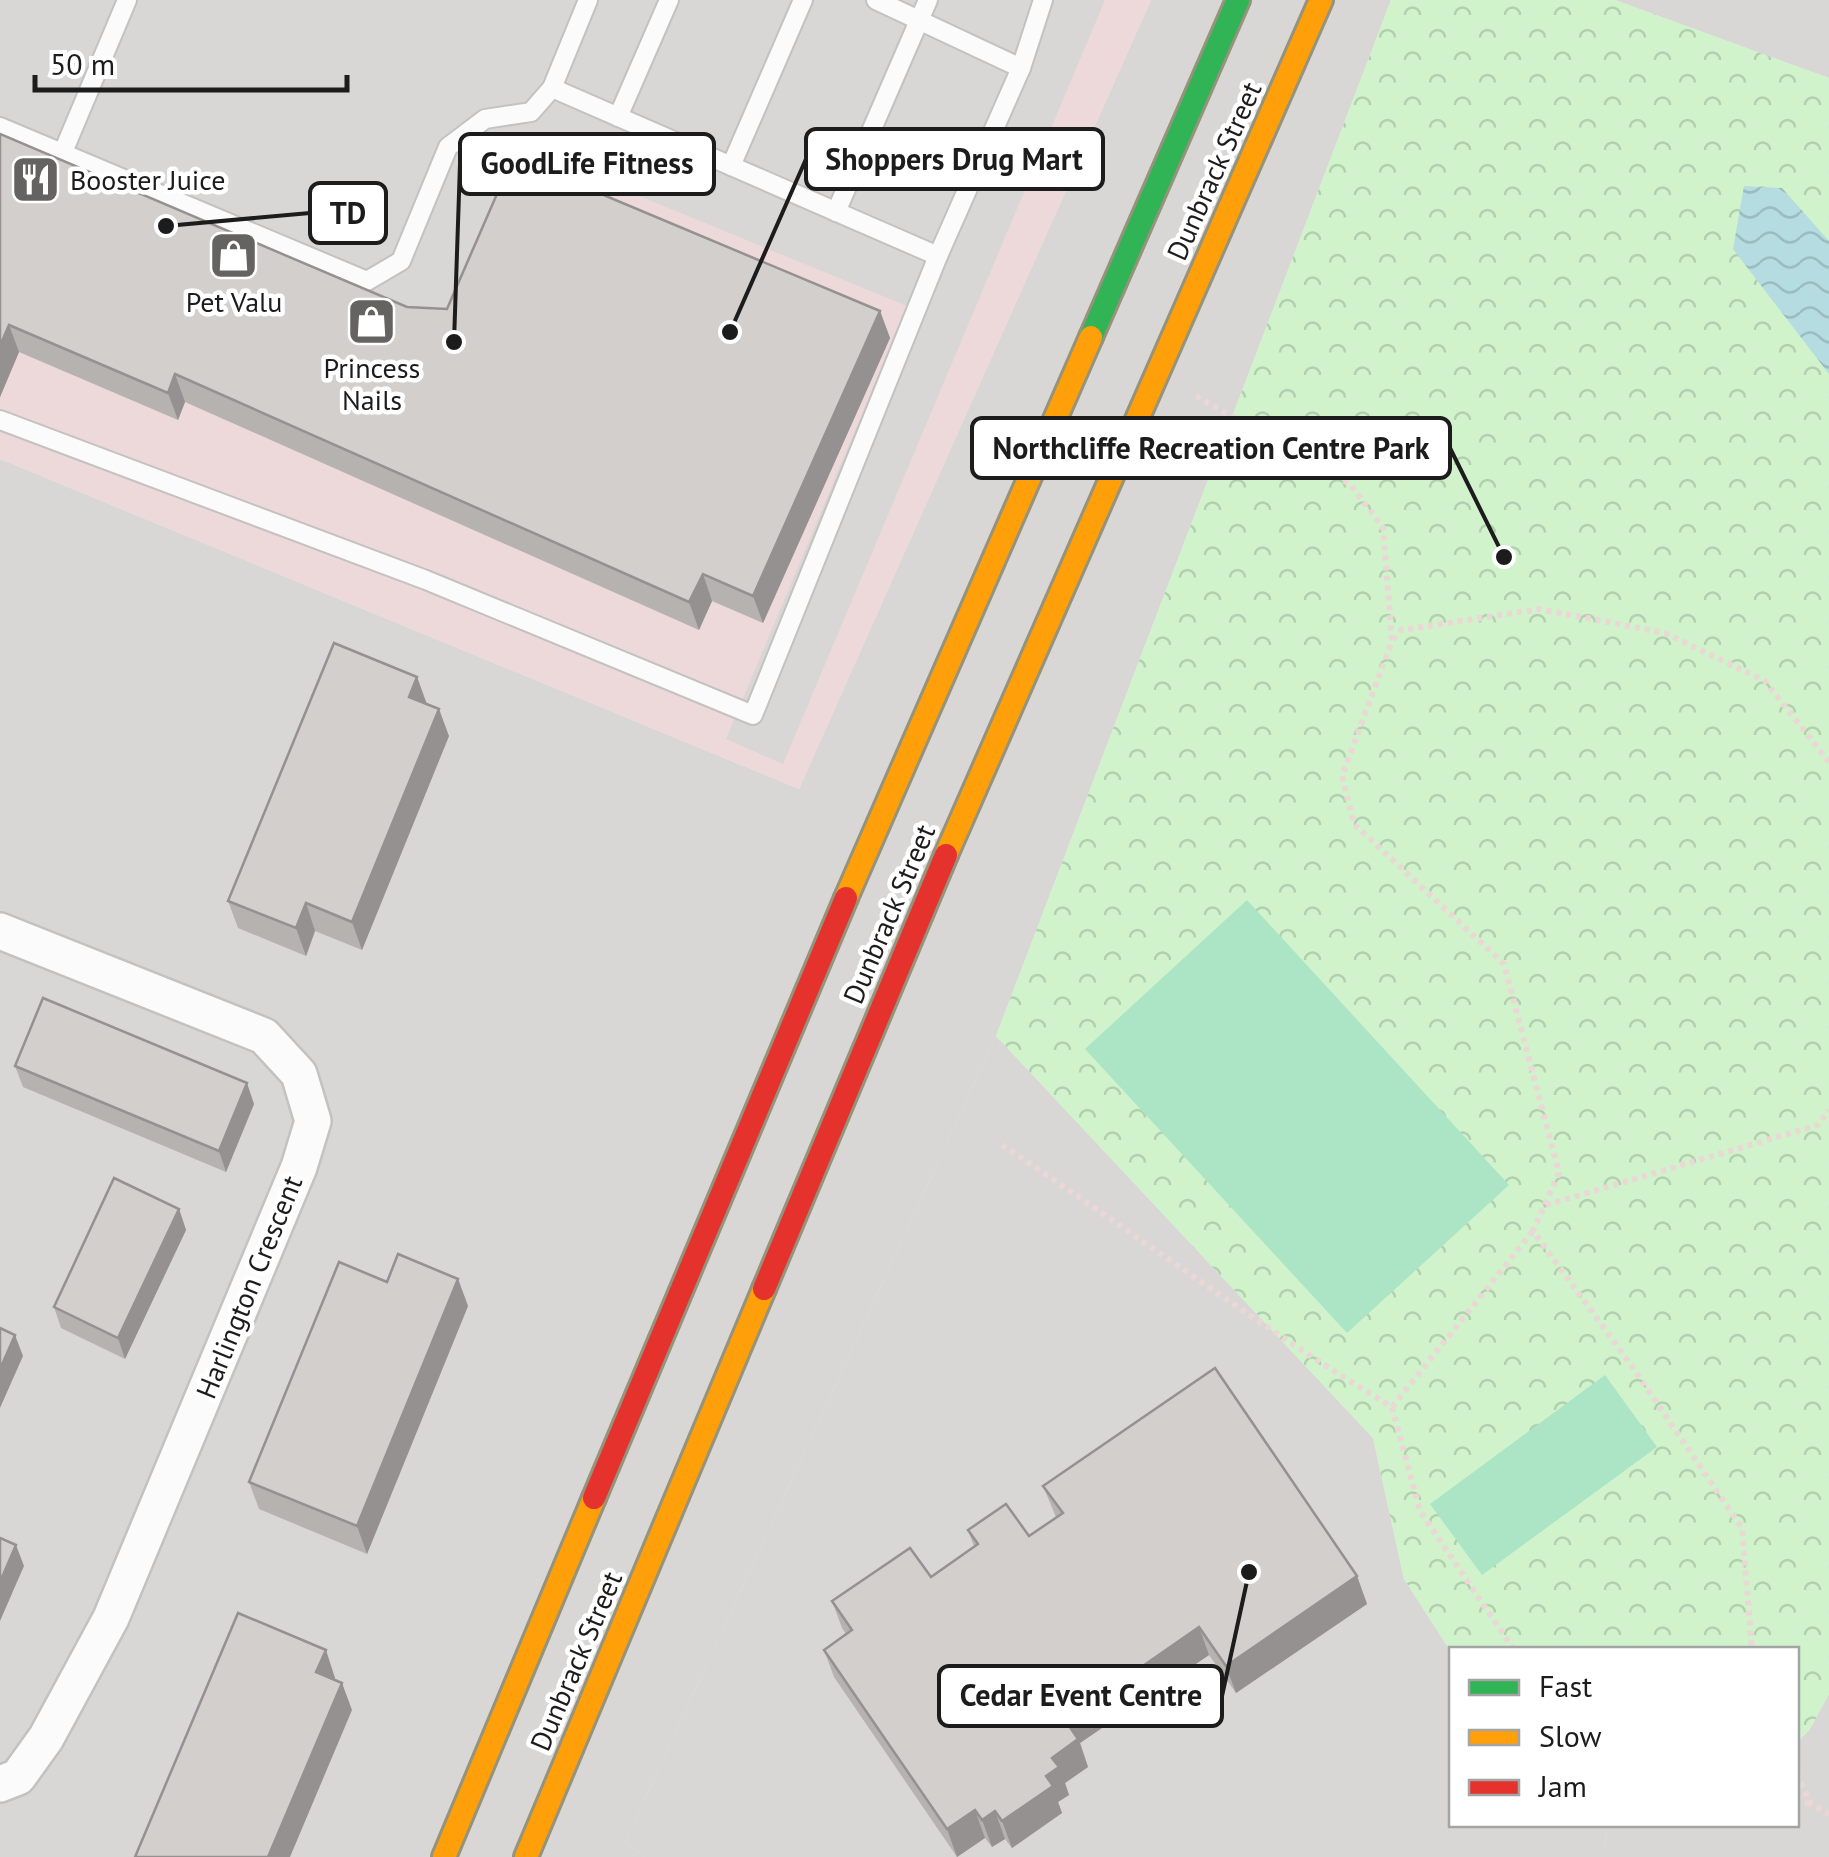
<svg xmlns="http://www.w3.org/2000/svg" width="1829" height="1857" viewBox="0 0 1829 1857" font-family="'PT Sans',sans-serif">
<defs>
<pattern id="park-crowns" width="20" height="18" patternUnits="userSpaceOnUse" patternTransform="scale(2.5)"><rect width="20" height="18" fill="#d0f3cc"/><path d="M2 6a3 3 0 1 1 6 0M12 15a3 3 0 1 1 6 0" fill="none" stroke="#b2d0af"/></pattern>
<pattern id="water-waves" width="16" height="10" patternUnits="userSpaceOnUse" patternTransform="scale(2.5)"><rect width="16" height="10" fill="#b5dce0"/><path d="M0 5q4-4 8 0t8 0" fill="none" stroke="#9bbcc0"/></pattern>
</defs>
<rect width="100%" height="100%" fill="#eae7e4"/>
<g fill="#d9d7d6">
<polygon points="1151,0 1391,0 996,1036 625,1842 644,1857 0,1857 0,459 799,789"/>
<polygon points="1615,0 1829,0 1829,78"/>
<polygon points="1829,1694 1829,1857 1606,1857 1605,1825 1796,1824 1797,1743 1810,1729"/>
</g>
<polygon fill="#edd9d9" points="0,0 1151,0 799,789 0,459"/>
<g fill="#d8d7d6">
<polygon points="0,0 1105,0 783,764 726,739 907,306 542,156 550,133 513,151 442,320 412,331 0,155"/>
<polygon points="996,1036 1373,1438 1404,1579 1451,1652 1452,1824 1605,1825 1606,1857 644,1857 625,1842"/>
</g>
<polygon fill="url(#park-crowns)" points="1391,0 1615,0 1829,78 1829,1694 1810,1729 1797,1742 1796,1650 1451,1652 1404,1579 1373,1438 996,1036"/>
<g fill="#ace4c6">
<polygon points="1247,900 1509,1185 1347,1333 1085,1049"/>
<polygon points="1605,1375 1657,1447 1482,1575 1430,1504"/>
</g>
<polygon fill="url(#water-waves)" points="1744,186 1782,188 1829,241 1829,374 1733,249"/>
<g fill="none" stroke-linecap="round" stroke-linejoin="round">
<defs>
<g id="lane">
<polyline points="1021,68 1043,0"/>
<polyline points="552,88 938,256 1021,68 876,0"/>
<polyline points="618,117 669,0"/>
<polyline points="0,127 367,281 401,261 448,147 485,119 531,112 552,88 588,0"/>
<polyline points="63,152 127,0"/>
<polyline points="731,166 803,0"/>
<polyline points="836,212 928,0"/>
<polyline points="0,420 426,580 753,715 938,256"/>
</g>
<polyline id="street" points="0,931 264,1036 299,1074 313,1121 299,1167 111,1618 46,1738 18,1777 0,1784"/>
<polyline id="fast" points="1091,337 1238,0"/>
<g id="slow">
<polyline points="946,855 1321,0"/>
<polyline points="846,898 1091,337"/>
<polyline points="444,1857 594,1498"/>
<polyline points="526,1857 764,1289"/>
</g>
<g id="jam">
<polyline points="764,1289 946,855"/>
<polyline points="594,1498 846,898"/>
</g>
</defs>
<use href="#lane" stroke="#c3c2c0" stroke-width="22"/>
<use href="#street" stroke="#c3c2c0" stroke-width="40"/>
<use href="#fast" stroke="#95937c" stroke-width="28"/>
<use href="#slow" stroke="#95937c" stroke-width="28"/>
<use href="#jam" stroke="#95937c" stroke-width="28"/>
<g stroke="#ead7d6" stroke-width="6" stroke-dasharray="5 5" stroke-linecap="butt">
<polyline points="1196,396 1350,484 1383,528 1392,641 1342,776 1354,824 1504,964 1559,1173 1533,1231 1631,1365 1742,1528 1752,1650"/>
<polyline points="1393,640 1401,630 1540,609 1665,633 1765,681 1829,762"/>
<path d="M 1002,1145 C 1133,1232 1258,1326 1392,1407 L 1420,1511 L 1514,1650"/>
<polyline points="1546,1205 1818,1125 1829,1110"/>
<polyline points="1392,1407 1533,1231"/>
<polyline points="1796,1774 1811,1804 1829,1814"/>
<polyline points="1796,1797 1810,1804"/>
</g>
<use href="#lane" stroke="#fcfbfb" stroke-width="18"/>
<use href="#street" stroke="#fcfbfb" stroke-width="35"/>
<use href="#fast" stroke="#30b455" stroke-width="22"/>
<use href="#slow" stroke="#ff9f0a" stroke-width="22"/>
<use href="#jam" stroke="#e5322d" stroke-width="22"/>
</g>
<g fill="#b5b2b0">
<polygon points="0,134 407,307 447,309 880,311 890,338 763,623 712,601 699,630 185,402 178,420 19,352 0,397"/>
<polygon points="417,677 427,704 449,736 362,950 315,931 306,956 238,928 228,901"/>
<polygon points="15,1066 254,1104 226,1172 23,1087"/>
<polygon points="179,1209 186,1230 125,1359 61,1328 54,1307"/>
<polygon points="458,1279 468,1306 367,1554 259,1509 249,1482 387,1282"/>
<polygon points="1043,1486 1357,1576 1367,1604 1236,1693 1209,1655 1080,1743 1088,1767 1065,1783 1069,1795 1058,1802 1062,1813 1012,1848 1005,1839 992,1847 985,1838 957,1857 834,1677 824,1650 846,1634 842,1628 832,1601 931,1577 974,1546 968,1530 1029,1536 1056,1517"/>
</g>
<g fill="#949190">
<polygon points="880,311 890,338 763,623 753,596"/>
<polygon points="9,325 19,352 0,397 0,346"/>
<polygon points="175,374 185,402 178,420 168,393"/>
<polygon points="703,574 712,601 699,630 689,602"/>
<polygon points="417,677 427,705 409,697"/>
<polygon points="439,709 449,736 362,950 352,922"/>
<polygon points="306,903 315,931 306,956 296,928"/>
<polygon points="247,1083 254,1104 226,1172 219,1151"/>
<polygon points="179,1209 186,1230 125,1359 118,1338"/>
<polygon points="458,1279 468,1306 367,1554 357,1526"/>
<polygon points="15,1335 23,1356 0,1408 0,1369"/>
<polygon points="16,1545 24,1566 0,1621 0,1582"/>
<polygon points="1357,1576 1367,1604 1236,1693 1226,1666"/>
<polygon points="1199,1627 1209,1655 1080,1743 1088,1767 1065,1783 1069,1795 1058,1802 1062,1813 1012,1848 1002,1821 1046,1776 1065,1720"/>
<polygon points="326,1650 335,1678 326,1700 316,1672"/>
<polygon points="342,1683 352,1710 290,1857 268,1857"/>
<polygon points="975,1810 985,1838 957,1857 947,1829"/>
<polygon points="995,1811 1005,1839 992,1847 982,1820"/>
</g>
<g fill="#d3cfcd" stroke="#949190" stroke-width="2.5">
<polygon points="0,134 407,307 447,309 513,157 880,311 753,596 703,574 689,602 175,374 168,393 9,325 0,346"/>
<polygon points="334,643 417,677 409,697 439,709 352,922 306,903 296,928 228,901"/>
<polygon points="43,998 247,1083 219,1151 15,1066"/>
<polygon points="114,1178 179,1209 118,1338 54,1307"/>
<polygon points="398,1254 458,1279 357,1526 249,1482 339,1262 387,1282"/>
<polygon points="0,1328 15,1335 0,1369"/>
<polygon points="1215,1368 1357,1576 1226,1666 1199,1627 1065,1720 1078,1739 1052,1758 1059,1767 1046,1776 1053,1786 1002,1821 995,1811 982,1820 975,1810 947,1829 824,1650 852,1630 832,1601 910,1548 931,1577 978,1544 968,1530 1006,1504 1029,1536 1063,1513 1043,1486"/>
<polygon points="0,1538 16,1545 0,1582"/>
<polygon points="238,1613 326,1650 316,1672 342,1683 268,1857 135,1857"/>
</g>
<defs>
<symbol id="restaurant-square" viewBox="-11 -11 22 22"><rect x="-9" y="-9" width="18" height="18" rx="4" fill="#646362" stroke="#fff"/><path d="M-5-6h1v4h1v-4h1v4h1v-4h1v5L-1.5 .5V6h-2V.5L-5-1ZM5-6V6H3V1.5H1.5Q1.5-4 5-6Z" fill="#fff"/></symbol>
<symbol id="shop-square" viewBox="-11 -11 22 22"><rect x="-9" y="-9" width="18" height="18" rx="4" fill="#646362" stroke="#fff"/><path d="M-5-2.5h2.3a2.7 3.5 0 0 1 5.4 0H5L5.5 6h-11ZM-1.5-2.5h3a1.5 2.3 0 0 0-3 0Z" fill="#fff"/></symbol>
</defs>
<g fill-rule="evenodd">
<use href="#restaurant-square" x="8" y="152" width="55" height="55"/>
<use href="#shop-square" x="206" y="228" width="55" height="55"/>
<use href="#shop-square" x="344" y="294" width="55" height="55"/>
</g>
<g text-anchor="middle" stroke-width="9" stroke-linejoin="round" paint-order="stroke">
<g font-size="28" fill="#1c1c1c" stroke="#fff">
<text transform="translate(1214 171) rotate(-66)" y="10">Dunbrack Street</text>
<text transform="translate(889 914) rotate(-67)" y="10">Dunbrack Street</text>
<text transform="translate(249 1287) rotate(-68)" y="10">Harlington Crescent</text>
<text transform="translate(576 1661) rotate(-67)" y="10">Dunbrack Street</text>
</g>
<g font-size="28" fill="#1c1c1c" stroke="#fff">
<text x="70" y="190" text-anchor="start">Booster Juice</text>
<text x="234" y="312">Pet Valu</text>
<text x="372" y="378">Princess<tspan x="372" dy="32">Nails</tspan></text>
</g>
</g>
<path fill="none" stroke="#1c1c1c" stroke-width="4" d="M730 332L806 159M454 342L460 164M166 226L310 213M1504 557L1450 448M1249 1572L1222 1696"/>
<g fill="#1c1c1c" stroke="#fff" stroke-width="4">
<circle cx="730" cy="332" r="10"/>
<circle cx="454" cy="342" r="10"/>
<circle cx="166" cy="226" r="10"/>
<circle cx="1504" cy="557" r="10"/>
<circle cx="1249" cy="1572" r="10"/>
</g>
<g fill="#fff" stroke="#1c1c1c" stroke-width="4">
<rect x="806" y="129" width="297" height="60" rx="10"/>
<rect x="460" y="134" width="254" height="60" rx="10"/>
<rect x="310" y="183" width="76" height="60" rx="10"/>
<rect x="972" y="418" width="478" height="60" rx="10"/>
<rect x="939" y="1666" width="283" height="60" rx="10"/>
</g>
<g font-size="30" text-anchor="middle" font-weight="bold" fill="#1c1c1c">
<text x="954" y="170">Shoppers Drug Mart</text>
<text x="587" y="174">GoodLife Fitness</text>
<text x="348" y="224">TD</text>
<text x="1211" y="459">Northcliffe Recreation Centre Park</text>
<text x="1081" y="1706">Cedar Event Centre</text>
</g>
<rect x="1449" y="1647" width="350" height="180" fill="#ffffff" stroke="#a4a4a4" stroke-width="2.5"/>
<rect x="1469" y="1680" width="50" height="15" fill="#30b455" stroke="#a4a4a4" stroke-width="2.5"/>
<text x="1539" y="1697" font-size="30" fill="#1c1c1c">Fast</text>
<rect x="1469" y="1730" width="50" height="15" fill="#ff9f0a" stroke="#a4a4a4" stroke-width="2.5"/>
<text x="1539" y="1747" font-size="30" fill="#1c1c1c">Slow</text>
<rect x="1469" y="1780" width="50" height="15" fill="#e5322d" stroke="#a4a4a4" stroke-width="2.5"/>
<text x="1539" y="1797" font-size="30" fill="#1c1c1c">Jam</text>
<path d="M35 75v15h312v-15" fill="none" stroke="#1c1c1c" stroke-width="5"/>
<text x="50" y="75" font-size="30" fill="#1c1c1c" stroke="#ffffff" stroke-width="8" paint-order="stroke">50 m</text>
</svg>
